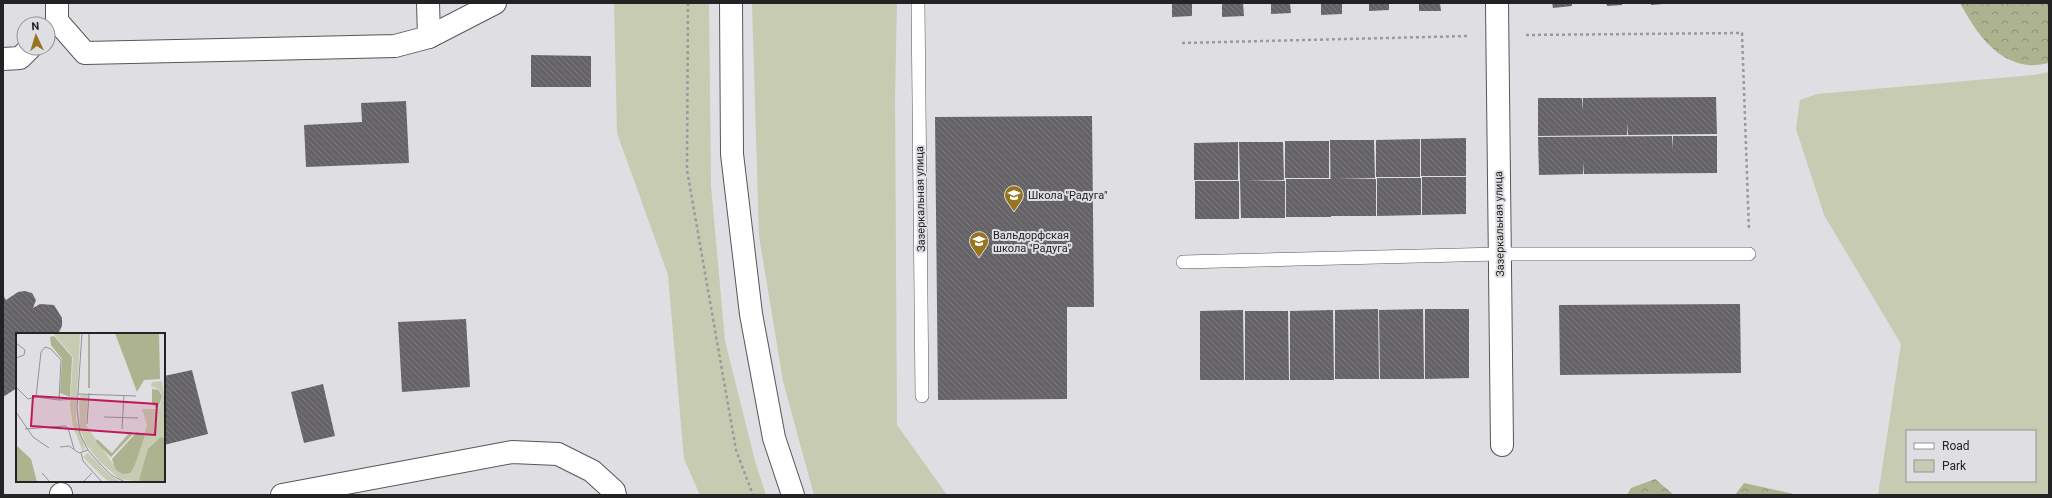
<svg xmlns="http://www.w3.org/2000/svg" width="2052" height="498" viewBox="0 0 2052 498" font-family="Roboto,sans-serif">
<defs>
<pattern id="forest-crowns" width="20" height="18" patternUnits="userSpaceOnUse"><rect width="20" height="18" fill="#acb38e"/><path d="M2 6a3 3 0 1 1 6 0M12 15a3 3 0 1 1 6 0" fill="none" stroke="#8c9174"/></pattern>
<pattern id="building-back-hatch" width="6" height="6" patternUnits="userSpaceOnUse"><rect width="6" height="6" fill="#656366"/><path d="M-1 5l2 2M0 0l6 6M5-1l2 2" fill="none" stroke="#7b7a7c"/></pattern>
</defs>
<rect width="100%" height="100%" fill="#dfdee2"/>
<g fill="#c6cbb1" fill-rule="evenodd">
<polygon points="614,3 709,3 711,186 725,341 755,461 766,495 700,495 684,459 668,275 617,133"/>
<polygon points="752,3 897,3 895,97 897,425 947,495 814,495 783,381 759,236"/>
<path d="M 2049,72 L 2049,495 L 1878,495 L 1901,344 L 1824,215 L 1796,129 L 1800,100 L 1817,94 L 2035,75 ZM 1907,431 L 2035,431 L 2035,481 L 1907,481 Z"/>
</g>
<g fill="url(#forest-crowns)">
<path d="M 1960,3 L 2049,3 L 2049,63 C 2042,64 2034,66 2028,65 C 1994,61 1975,30 1960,3 Z"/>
<polygon points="1655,479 1674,495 1627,495 1631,488"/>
<polygon points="1744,483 1798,495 1735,495"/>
</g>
<g fill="url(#building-back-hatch)">
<polygon points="1172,3 1192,3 1192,16 1172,17"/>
<polygon points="1222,3 1243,3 1244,16 1222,17"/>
<polygon points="1271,3 1290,3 1291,13 1271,14"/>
<polygon points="1321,3 1342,3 1342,14 1321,15"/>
<polygon points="1369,3 1389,3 1389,10 1369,11"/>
<polygon points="1419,3 1440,3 1441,11 1419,11"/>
<polygon points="1552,3 1572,3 1572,6 1553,8"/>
<polygon points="1606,3 1622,3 1622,5 1607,6"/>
<polygon points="1651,3 1663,3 1663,4 1651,5"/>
<polygon points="531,55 591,56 591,87 531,87"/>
<polygon points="1716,97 1717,134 1628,135 1627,123 1627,135 1538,136 1538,98 1582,98 1583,111 1583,98"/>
<polygon points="406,101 409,163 306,167 304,125 362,122 361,103"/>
<polygon points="1092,116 1094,307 1067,307 1067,399 938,400 935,117"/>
<polygon points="1672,136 1672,149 1673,136 1717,136 1717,173 1584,174 1583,162 1583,174 1539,175 1538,137"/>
<polygon points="1466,138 1466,176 1421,176 1421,139"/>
<polygon points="1420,139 1420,177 1376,177 1376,140"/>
<polygon points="1330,140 1374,140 1375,178 1337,178 1376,179 1376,216 1331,216"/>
<rect x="1285" y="141" width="44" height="37"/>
<polygon points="1238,142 1238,180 1194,180 1194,143"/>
<polygon points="1239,142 1283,142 1284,180 1246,180 1285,181 1285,218 1241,218"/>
<polygon points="1422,177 1466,177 1466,214 1422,215"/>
<polygon points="1377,178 1421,178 1421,215 1377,216"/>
<rect x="1286" y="179" width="45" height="38"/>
<rect x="1195" y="181" width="44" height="38"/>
<polygon points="25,291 32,293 36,300 33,308 40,304 54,305 62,318 62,326 58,334 17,334 17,388 3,397 3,295 6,300 18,292"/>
<polygon points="1740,304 1741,373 1560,375 1559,305"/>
<polygon points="1378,309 1379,379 1335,379 1335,310"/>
<polygon points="1423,309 1424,379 1380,379 1379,310"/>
<polygon points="1425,309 1469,309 1469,378 1425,379"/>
<polygon points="1243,310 1244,380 1200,380 1200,311"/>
<polygon points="1333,310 1334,380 1290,380 1290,311"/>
<polygon points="1245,311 1288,311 1289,380 1245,380"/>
<polygon points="466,319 470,387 402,392 398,322"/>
<polygon points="192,370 208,434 164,445 164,376"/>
<polygon points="323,384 335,436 304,443 291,392"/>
</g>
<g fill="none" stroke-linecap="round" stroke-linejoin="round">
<defs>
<g id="lane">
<polyline points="918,3 922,396"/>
<polyline points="1183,262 1499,254 1749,254"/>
</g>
<g id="street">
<polyline points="57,3 57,21 85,53 395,46 429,37 428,3"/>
<polyline points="1497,3 1502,445"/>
<polyline points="429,37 495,3"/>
<polyline points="3,59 20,58 30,48"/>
<polyline points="61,494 61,495"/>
<polyline points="282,495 512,452 558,454 592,471 614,491 615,495"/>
</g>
<polyline id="secondary" points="731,3 732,154 751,314 774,438 793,495"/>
</defs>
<use href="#lane" stroke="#57575a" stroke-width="14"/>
<use href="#street" stroke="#57575a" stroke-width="24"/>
<use href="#secondary" stroke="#57575a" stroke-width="24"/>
<g stroke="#9b9a9d" stroke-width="2.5" stroke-dasharray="3 3" stroke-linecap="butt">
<polyline points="688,3 687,170 736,450 753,495"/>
<polyline points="1526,35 1742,33 1749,231"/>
<polyline points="1182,43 1469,36"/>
</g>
<use href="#lane" stroke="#fff" stroke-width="13"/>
<use href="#street" stroke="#fff" stroke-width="22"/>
<use href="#secondary" stroke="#fff" stroke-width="22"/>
</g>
<defs>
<symbol id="school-pin" viewBox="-11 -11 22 30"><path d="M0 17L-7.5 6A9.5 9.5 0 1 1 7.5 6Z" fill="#97741d" stroke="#dfdee2"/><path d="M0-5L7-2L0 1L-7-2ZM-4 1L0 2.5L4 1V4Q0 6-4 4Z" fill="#fff"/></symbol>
</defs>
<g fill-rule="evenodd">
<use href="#school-pin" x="1003" y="184" width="22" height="30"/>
<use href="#school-pin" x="968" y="230" width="22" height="30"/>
</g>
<g text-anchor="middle" stroke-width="4" stroke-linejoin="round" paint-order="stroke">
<g font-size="11" fill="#232324" stroke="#dfdee2" text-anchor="start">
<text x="1028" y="199">Школа "Радуга"</text>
<text x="993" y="239">Вальдорфская<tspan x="993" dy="13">школа "Радуга"</tspan></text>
</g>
<g font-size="11" fill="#232324" stroke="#dfdee2">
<text transform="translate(920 199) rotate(-91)" y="4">Зазеркальная улица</text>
<text transform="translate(1499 224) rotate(-91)" y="4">Зазеркальная улица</text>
</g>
</g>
<g transform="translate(16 333)">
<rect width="149" height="149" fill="#dfdee2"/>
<path d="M 37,0 L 64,0 L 60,86 L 69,114 L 67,119 L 57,93 L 54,73 L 57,24 ZM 146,48 L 149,68 L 149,105 L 145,104 L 123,147 L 126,149 L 104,146 L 84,129 L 70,111 L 64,96 L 63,65 L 65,62 L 72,62 L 70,92 L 97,131 L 119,132 L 131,92 L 126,76 L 142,76 L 144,73 L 146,65 L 144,57 L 135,53 L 136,49 ZM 72,120 L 93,142 L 105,149 L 93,149 L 86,143 L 67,124 Z" fill="#c6cbb1"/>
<path d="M 72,0 L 74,0 L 74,55 L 72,55 ZM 99,0 L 143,0 L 144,46 L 128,47 L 121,59 ZM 38,3 L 56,24 L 54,64 L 44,60 L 46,26 L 35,12 L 34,4 ZM 136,56 L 143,57 L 146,64 L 142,75 L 136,71 ZM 114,99 L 117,101 L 95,124 L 80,109 L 81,106 L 96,120 ZM 121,99 L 129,102 L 119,132 L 114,140 L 107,141 L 100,137 L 96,126 ZM 145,104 L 149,105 L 149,149 L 126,149 L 123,147 L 132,116 ZM 0,107 L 1,113 L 15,126 L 21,149 L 0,149 Z" fill="#acb38e"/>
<path fill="none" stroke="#949396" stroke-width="1" d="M 66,0 L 61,75 L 64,101 L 72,117 L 84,131 L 95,142 L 109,149M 0,10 L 9,17 L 8,22 L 0,25M 0,54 L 12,66 L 20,64 L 43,67 L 45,27 L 35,16 L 29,14 L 25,19 L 20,64M 62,61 L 120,63M 43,67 L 61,66M 0,79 L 17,104 L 33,115M 88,84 L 122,85M 71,91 L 73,60M 9,96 L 49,93 L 52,95 L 58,116M 106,96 L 108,62M 44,114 L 53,113 L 63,120 L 72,117M 65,120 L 67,128 L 86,149M 26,140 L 34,149M 67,149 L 76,140"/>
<path fill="#c2185b" fill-opacity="0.15" stroke="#c2185b" stroke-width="2" d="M 17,63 L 141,71 L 139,102 L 15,93 Z"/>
<rect width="149" height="149" fill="none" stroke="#232324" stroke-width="2"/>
</g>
<rect width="2052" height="498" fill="none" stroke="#232324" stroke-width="8"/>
<rect x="1906" y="430" width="130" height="52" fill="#dfdee2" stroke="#949396"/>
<rect x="1914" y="443" width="20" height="6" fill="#ffffff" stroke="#949396"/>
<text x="1942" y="450" font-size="12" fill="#232324">Road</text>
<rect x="1914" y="460" width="20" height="12" fill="#c6cbb1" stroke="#949396"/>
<text x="1942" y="470" font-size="12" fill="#232324">Park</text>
<g transform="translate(36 36) rotate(356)"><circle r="19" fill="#dfdee2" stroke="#949396"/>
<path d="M0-3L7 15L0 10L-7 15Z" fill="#97741d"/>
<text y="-6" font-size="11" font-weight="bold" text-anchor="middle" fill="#232324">N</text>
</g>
</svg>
